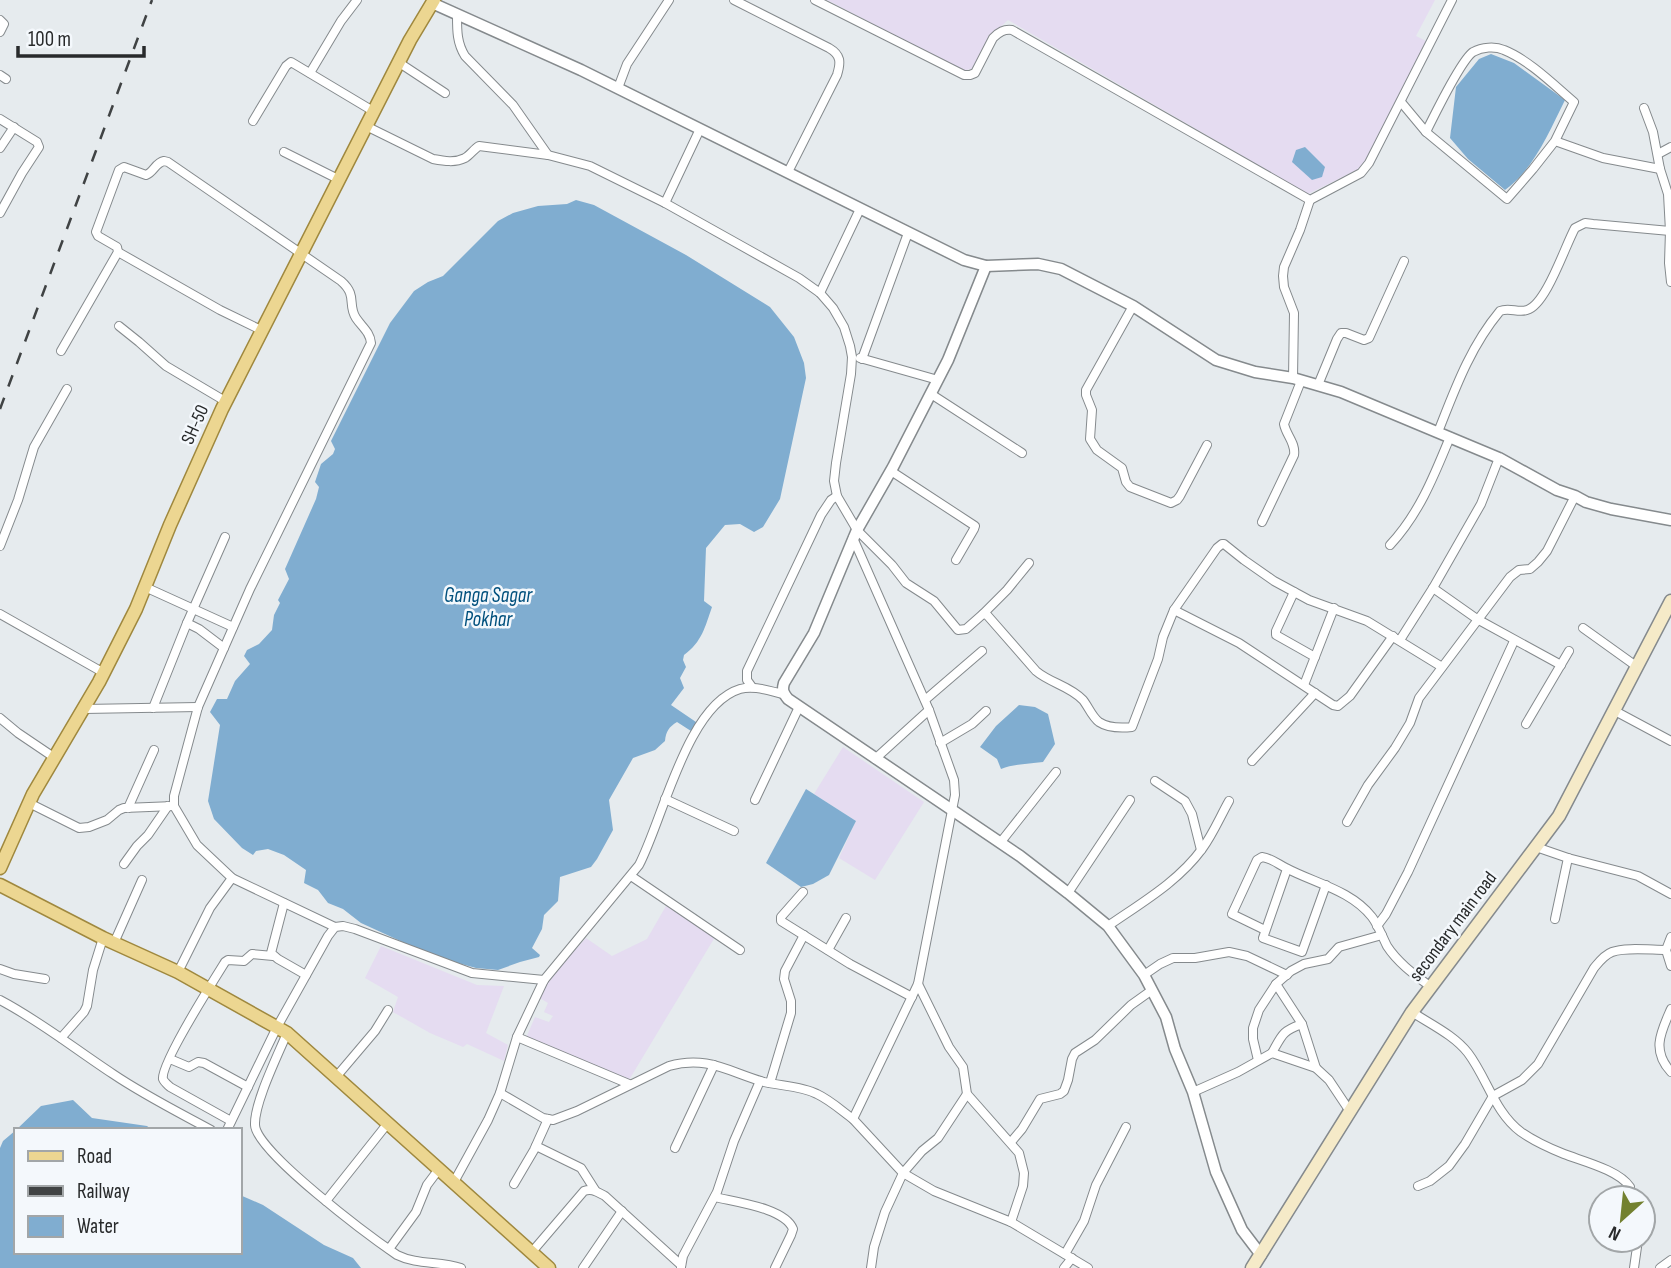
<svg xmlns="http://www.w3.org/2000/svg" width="1671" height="1268" viewBox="0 0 1671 1268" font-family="'Sofia Sans Condensed',sans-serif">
<rect width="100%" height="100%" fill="#e6ebee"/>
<g fill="#e5dcf1">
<polygon points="827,0 1435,0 1416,36 1426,41 1368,156 1359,169 1308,194 1008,20 996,31 974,68 963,71"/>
<polygon points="843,747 924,802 875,880 839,858 856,821 814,794"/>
<polygon points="666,906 715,937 629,1080 526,1038 535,1017 549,1022 553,1016 544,1012 548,1003 538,997 547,981 586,938 612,956 647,939"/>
<polygon points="381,946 477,985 504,986 486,1033 508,1045 504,1061 467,1044 463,1047 430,1033 393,1012 398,997 365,978"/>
</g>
<g fill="#80add0">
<path d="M 1491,54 L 1514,63 L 1565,100 C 1549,132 1534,169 1505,190 L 1468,159 L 1450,138 L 1456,87 L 1479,59 Z"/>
<polygon points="1305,147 1325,167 1322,177 1312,180 1292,162 1296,150"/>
<path d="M 576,200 L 594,205 L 686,255 L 770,307 L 794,337 L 804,363 L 806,378 L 780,499 L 763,527 L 754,532 L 740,524 L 725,525 L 706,548 L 704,601 L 712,607 C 705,627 702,642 684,655 L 683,660 L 686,667 L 680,678 L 684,688 L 671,705 L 696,722 L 696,728 L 691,731 L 677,722 C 669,727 666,731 665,741 L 655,750 L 633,758 L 609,800 L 613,830 L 597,859 L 591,867 L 560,877 L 558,901 L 544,915 L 542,929 L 532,948 L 540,955 L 539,957 L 520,962 L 498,970 L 476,968 L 447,960 L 420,950 L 361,923 L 343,909 L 328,903 L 318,890 L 304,883 L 306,870 L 284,855 L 268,849 L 256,851 L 253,855 L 242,848 L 214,819 L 208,801 L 220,725 L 210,712 L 217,699 L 227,699 L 235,681 L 250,664 L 244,656 L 247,650 L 259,644 L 272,630 L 274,615 L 280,603 L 278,600 L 289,579 L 285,569 L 316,499 L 319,487 L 315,482 L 321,464 L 333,454 L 335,449 L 331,441 L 390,323 L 414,291 L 428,282 L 443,276 L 498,221 L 513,213 L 538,206 L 567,204 Z"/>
<path d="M 1019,705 L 1035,707 L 1048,714 L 1055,744 L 1043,762 C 1028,764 1014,764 1001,769 L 997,759 L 980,747 L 996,726 Z"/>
<polygon points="806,789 856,821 829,875 813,884 801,887 766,863"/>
<polygon points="73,1100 92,1118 147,1126 152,1130 16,1130 41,1106"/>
<polygon points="16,1130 16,1252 240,1252 240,1195 263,1205 324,1245 353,1258 361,1268 0,1268 0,1148 3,1141"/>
</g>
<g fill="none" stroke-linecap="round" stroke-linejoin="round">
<defs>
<g id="minor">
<path d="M 734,0 L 829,48 C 841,55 841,62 837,75 L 788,172"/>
<path d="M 815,0 L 964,75 L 970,75 L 975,73 L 993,38 C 999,32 1004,29 1012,30 L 1310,200 L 1361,173 L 1369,163 L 1452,0"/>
<path d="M 457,16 C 457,31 457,43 465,56 L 513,105 L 548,155 L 590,166 L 665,203 L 799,278 L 820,293 L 833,308 L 844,327 L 850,346 L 852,357 L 851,374 L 836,463 L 834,481 L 837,496 L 857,530 L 892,565 L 906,583 L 934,601 L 958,630 L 966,629 L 983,614 L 987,615 L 1036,671 C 1050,683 1070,686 1083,700 C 1088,706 1092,717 1099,722 C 1108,728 1122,728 1132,727 L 1158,659 L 1163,637 L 1174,610 L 1217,548 L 1222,544 L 1224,544 L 1244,560 L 1274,581 L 1309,600 L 1367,621 L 1442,667"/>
<polyline points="0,20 4,24 0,32"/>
<polyline points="398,62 445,93"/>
<polyline points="310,73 341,21 357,0"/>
<polyline points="0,75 6,79"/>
<polyline points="618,88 627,64 669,0"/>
<polyline points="1401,102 1426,132"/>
<polyline points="1644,108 1653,132 1660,169 1668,194 1670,231 1669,263 1671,282"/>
<polyline points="0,119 37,142 39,147 22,173 0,213"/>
<polyline points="253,121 286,66 291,62 373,111"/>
<path d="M 366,126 L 433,159 C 444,161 455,163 465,158 C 470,155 474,149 479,146 L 548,155"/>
<path d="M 1555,141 L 1574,102 C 1554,85 1529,60 1504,50 C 1495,46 1482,47 1473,52 C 1461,60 1434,116 1426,132 L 1507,199 L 1533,169 L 1555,141 L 1603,158 L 1660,169"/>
<polyline points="0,148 14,127"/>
<polyline points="284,152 338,179"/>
<polyline points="1658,154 1671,147"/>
<polyline points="665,203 700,129"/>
<polyline points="118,252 220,310 261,330"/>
<polyline points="820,293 860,209"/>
<polyline points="1133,306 1086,390 1086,395 1092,410 1090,439 1097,450 1122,468 1126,482 1130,487 1171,503 1177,500 1180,496 1207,445"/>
<polyline points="119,326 139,342 166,366 225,401"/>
<path d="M 61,351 L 118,252 L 117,247 L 98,236 L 96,232 L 119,170 L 124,167 L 146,175 C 154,172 155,163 164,161 L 168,162 L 341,281 C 358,296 347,304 356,318 C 362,327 370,332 371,343 L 250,589 L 198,707 L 174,796 L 174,806 L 197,845 L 232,878 L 335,927"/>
<polyline points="860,358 938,380"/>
<polyline points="862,359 908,233"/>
<polyline points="1293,378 1294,313 1284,287 1283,276 1284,267 1300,230 1310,200"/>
<polyline points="1318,385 1337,339 1341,333 1346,333 1364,340 1369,338 1404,261"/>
<polyline points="931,394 1022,453"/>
<path d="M 1438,432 C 1455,389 1470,347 1500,311 C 1509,307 1518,313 1527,310 C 1546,305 1565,246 1575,228 L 1585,223 L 1593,224 L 1670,231"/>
<polyline points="891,471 975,526 974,529 956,560"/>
<path d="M 1262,522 L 1294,455 C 1296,443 1286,435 1284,424 L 1301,381"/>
<path d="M 1390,545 C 1419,514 1434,476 1450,437"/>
<polyline points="0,546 18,500 34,447 67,389"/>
<polyline points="145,587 233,627"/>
<polyline points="1433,588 1477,619 1561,665"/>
<polyline points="1294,592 1276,631 1276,635 1315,657"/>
<polyline points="1174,610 1239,643 1333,705 1338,706 1350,696 1393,636"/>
<polyline points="0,614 104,673"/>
<polyline points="983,614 1007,590 1029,563"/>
<polyline points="187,623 199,629 224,648"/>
<polyline points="1583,628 1636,666"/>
<polyline points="1400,640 1433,588 1481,504 1499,458"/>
<polyline points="1304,685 1334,608"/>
<polyline points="752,687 747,680 747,671 821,515 831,500 837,496"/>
<polyline points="925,700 982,651"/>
<polyline points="153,708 187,623 225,537"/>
<polyline points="84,709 198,707"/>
<polyline points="1615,711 1671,741"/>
<polyline points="0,718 18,733 55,758"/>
<polyline points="1526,724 1569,651"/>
<polyline points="940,743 972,724 986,711"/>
<polyline points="875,759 929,710"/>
<polyline points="1252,761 1315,693"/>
<polyline points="1155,781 1185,801 1192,814 1201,850"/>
<polyline points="665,799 734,831"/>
<polyline points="755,800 799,707"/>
<polyline points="29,803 79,828 89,827 107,820 119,810 124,808 174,806"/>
<polyline points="128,808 154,750"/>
<polyline points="1347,822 1368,785 1395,748 1410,723 1419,698 1510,577 1519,570 1530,569 1538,562 1547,551 1575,496"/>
<polyline points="1000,843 1056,772"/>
<polyline points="1536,847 1568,858 1638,876 1671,894"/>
<polyline points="124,864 137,846 148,835 168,806"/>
<polyline points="1287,869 1263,938 1302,952 1326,885"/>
<polyline points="631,876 740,950"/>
<polyline points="803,892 781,917 781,921 850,964 912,997"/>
<polyline points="1068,893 1130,800"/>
<polyline points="284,903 271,953 278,959 306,975"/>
<polyline points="1555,919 1568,858"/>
<path d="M 1108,926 C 1141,903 1178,882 1202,849 C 1213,834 1220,817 1229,801"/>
<polyline points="1377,926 1386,914 1408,872 1514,641"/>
<path d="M 1265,930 L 1232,914 L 1257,860 L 1262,857 C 1271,858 1278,864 1286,868 C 1314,883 1351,890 1372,917 C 1378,925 1382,936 1387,946 C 1398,963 1415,975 1431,987"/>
<polyline points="1671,937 1666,950 1671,966"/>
<polyline points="114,943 142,880"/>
<polyline points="828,950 846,918"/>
<polyline points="0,969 14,974 45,979"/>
<polyline points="178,972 210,908 232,878"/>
<polyline points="1144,975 1160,964 1173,958 1195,958 1229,952 1247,956 1287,975"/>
<polyline points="918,984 949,1047 963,1067 967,1094 1019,1153 1024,1173 1023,1186 1011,1222"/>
<polyline points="1276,984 1302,1024 1316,1068"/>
<path d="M 0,1000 C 40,1021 75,1049 113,1074 C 144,1095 178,1112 211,1130"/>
<path d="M 1671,1009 C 1661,1032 1651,1050 1671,1072"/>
<path d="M 1412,1012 C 1430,1024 1454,1035 1468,1053 C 1487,1078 1495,1113 1521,1132 C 1534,1141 1549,1148 1564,1154 C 1582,1161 1619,1170 1630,1187 L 1627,1198"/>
<path d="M 287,1033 C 278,1055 254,1103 255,1125 C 256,1152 372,1238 397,1255 C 417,1265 440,1261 461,1268"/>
<polyline points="517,1037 629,1084"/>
<polyline points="61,1038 84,1012 87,1006 93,970 103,938"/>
<path d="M 1272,1053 C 1282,1035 1282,1031 1302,1024"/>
<polyline points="170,1059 189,1067 198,1062 204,1063 248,1087"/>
<polyline points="1258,1060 1253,1039 1253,1028 1259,1010 1276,984 1291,971 1304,964 1328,959 1339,947 1382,935"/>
<polyline points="336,1077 375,1031 388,1010"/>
<polyline points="770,1083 791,1013 791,1001 784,979 785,971 804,935"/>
<polyline points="1193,1092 1238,1072 1272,1053 1316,1068 1329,1080 1349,1110"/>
<path d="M 500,1093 L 543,1118 L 553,1120 L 577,1111 L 669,1066 C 707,1055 729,1072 764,1082 C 781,1086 802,1086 817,1094 C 830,1100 842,1111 853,1119 L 918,984 L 955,795 L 954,780 L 929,710 L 853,538"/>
<polyline points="853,1119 903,1173 934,1191 1011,1222 1088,1268"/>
<path d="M 231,1121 L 170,1087 C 168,1085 164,1082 163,1079 C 160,1065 215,978 225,962 L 228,960 L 244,961 L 252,954 L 273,956"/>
<polyline points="227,1130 277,1027 328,936 335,927 343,926 355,929 472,973 544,980"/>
<polyline points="1011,1142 1022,1129 1040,1099 1060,1094 1064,1091 1068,1080 1072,1059 1075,1053 1095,1040 1131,1005 1152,990"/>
<polyline points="536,1146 581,1168 595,1190"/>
<polyline points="675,1148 714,1065"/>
<path d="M 454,1182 L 488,1120 L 500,1093 L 517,1037 L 544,980 L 639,865 C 663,819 687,705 740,689 C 754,685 769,691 783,694"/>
<polyline points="514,1184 534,1150 548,1119"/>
<path d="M 1418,1186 L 1430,1181 L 1449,1166 L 1465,1144 L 1493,1096 L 1522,1080 L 1538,1064 L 1594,968 C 1599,962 1604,955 1612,952 C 1625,947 1651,950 1666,950"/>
<path d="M 715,1197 C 735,1202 785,1208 793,1229 L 791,1235 L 775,1268"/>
<polyline points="326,1201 388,1123"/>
<polyline points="389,1249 416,1212 427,1185 439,1169"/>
<path d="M 531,1253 L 584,1191 C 592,1188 597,1192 605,1196 L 681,1265"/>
<polyline points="1065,1254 1084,1221 1096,1185 1126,1127"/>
<polyline points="681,1267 683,1256 717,1192 734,1141 760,1081"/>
<polyline points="583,1268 622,1211"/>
<polyline points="871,1268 874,1247 885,1212 903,1173 922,1151 938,1138 967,1094"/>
<polyline points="1064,1268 1072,1258"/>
<polyline points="1634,1268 1638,1240"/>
<polyline points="1660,1268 1671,1260"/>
</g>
<g id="tertiary">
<polyline points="432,3 581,70 964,260 986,266 1038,264 1061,269 1133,306 1216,360 1255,372 1293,378 1341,392 1499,458 1557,490 1575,496 1586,502 1611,509 1671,520"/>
<path d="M 986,266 L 948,360 L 893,467 L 857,530 L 814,633 L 784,683 C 782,690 783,693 788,699 L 1020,856 L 1068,893 L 1108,926 L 1144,975 L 1166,1017 L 1175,1049 L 1193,1092 L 1216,1172 L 1242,1230 L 1261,1255"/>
</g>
<polyline id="secondary" points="1252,1268 1412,1012 1559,816 1671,601"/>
<g id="primary">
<polyline points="0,868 33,794 99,682 136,609 170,525 222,409 410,40 434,0"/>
<polyline points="0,885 103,938 178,972 287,1033 549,1268"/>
</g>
</defs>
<use href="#minor" stroke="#858a8d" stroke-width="10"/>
<use href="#tertiary" stroke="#858a8d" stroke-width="13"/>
<use href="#secondary" stroke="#858a8d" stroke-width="15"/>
<use href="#primary" stroke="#9f883e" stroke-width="15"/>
<use href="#minor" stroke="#fff" stroke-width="8"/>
<use href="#tertiary" stroke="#fff" stroke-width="10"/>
<use href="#secondary" stroke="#f5eac8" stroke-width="12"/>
<use href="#primary" stroke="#ecd691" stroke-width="12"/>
<polyline stroke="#404344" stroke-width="2.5" stroke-dasharray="12 12" stroke-linecap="butt" points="0,409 152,0"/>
</g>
<g text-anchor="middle" stroke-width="5" stroke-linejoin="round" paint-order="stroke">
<g font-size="19" fill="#282a2b" stroke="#f4f8fc">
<text transform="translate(194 424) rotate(-66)" y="7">SH-50</text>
<text transform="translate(1452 926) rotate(-53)" y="7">secondary main road</text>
</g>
<g font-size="21" font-style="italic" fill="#00507d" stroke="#f4f8fc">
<text x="488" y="602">Ganga Sagar<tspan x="488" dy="24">Pokhar</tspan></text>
</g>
</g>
<rect x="14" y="1128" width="228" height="126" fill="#f4f8fc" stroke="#a2a6a8" stroke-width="2"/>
<rect x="28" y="1151" width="35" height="10" fill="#ecd691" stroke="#a2a6a8" stroke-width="2"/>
<text x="77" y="1163" font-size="21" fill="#282a2b">Road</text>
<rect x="28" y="1186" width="35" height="10" fill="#404344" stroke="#a2a6a8" stroke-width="2"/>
<text x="77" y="1198" font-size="21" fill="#282a2b">Railway</text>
<rect x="28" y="1216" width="35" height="21" fill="#80add0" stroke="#a2a6a8" stroke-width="2"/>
<text x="77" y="1233" font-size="21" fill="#282a2b">Water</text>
<g transform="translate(1622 1219) rotate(207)"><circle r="33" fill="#f4f8fc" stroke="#a2a6a8" stroke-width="2"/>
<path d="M0-5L12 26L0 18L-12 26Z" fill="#738130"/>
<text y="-10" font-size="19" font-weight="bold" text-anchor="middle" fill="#282a2b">N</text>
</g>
<path d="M18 46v10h126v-10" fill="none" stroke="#282a2b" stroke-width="3.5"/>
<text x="28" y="46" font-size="21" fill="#282a2b" stroke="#f4f8fc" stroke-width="5" paint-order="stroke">100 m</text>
</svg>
